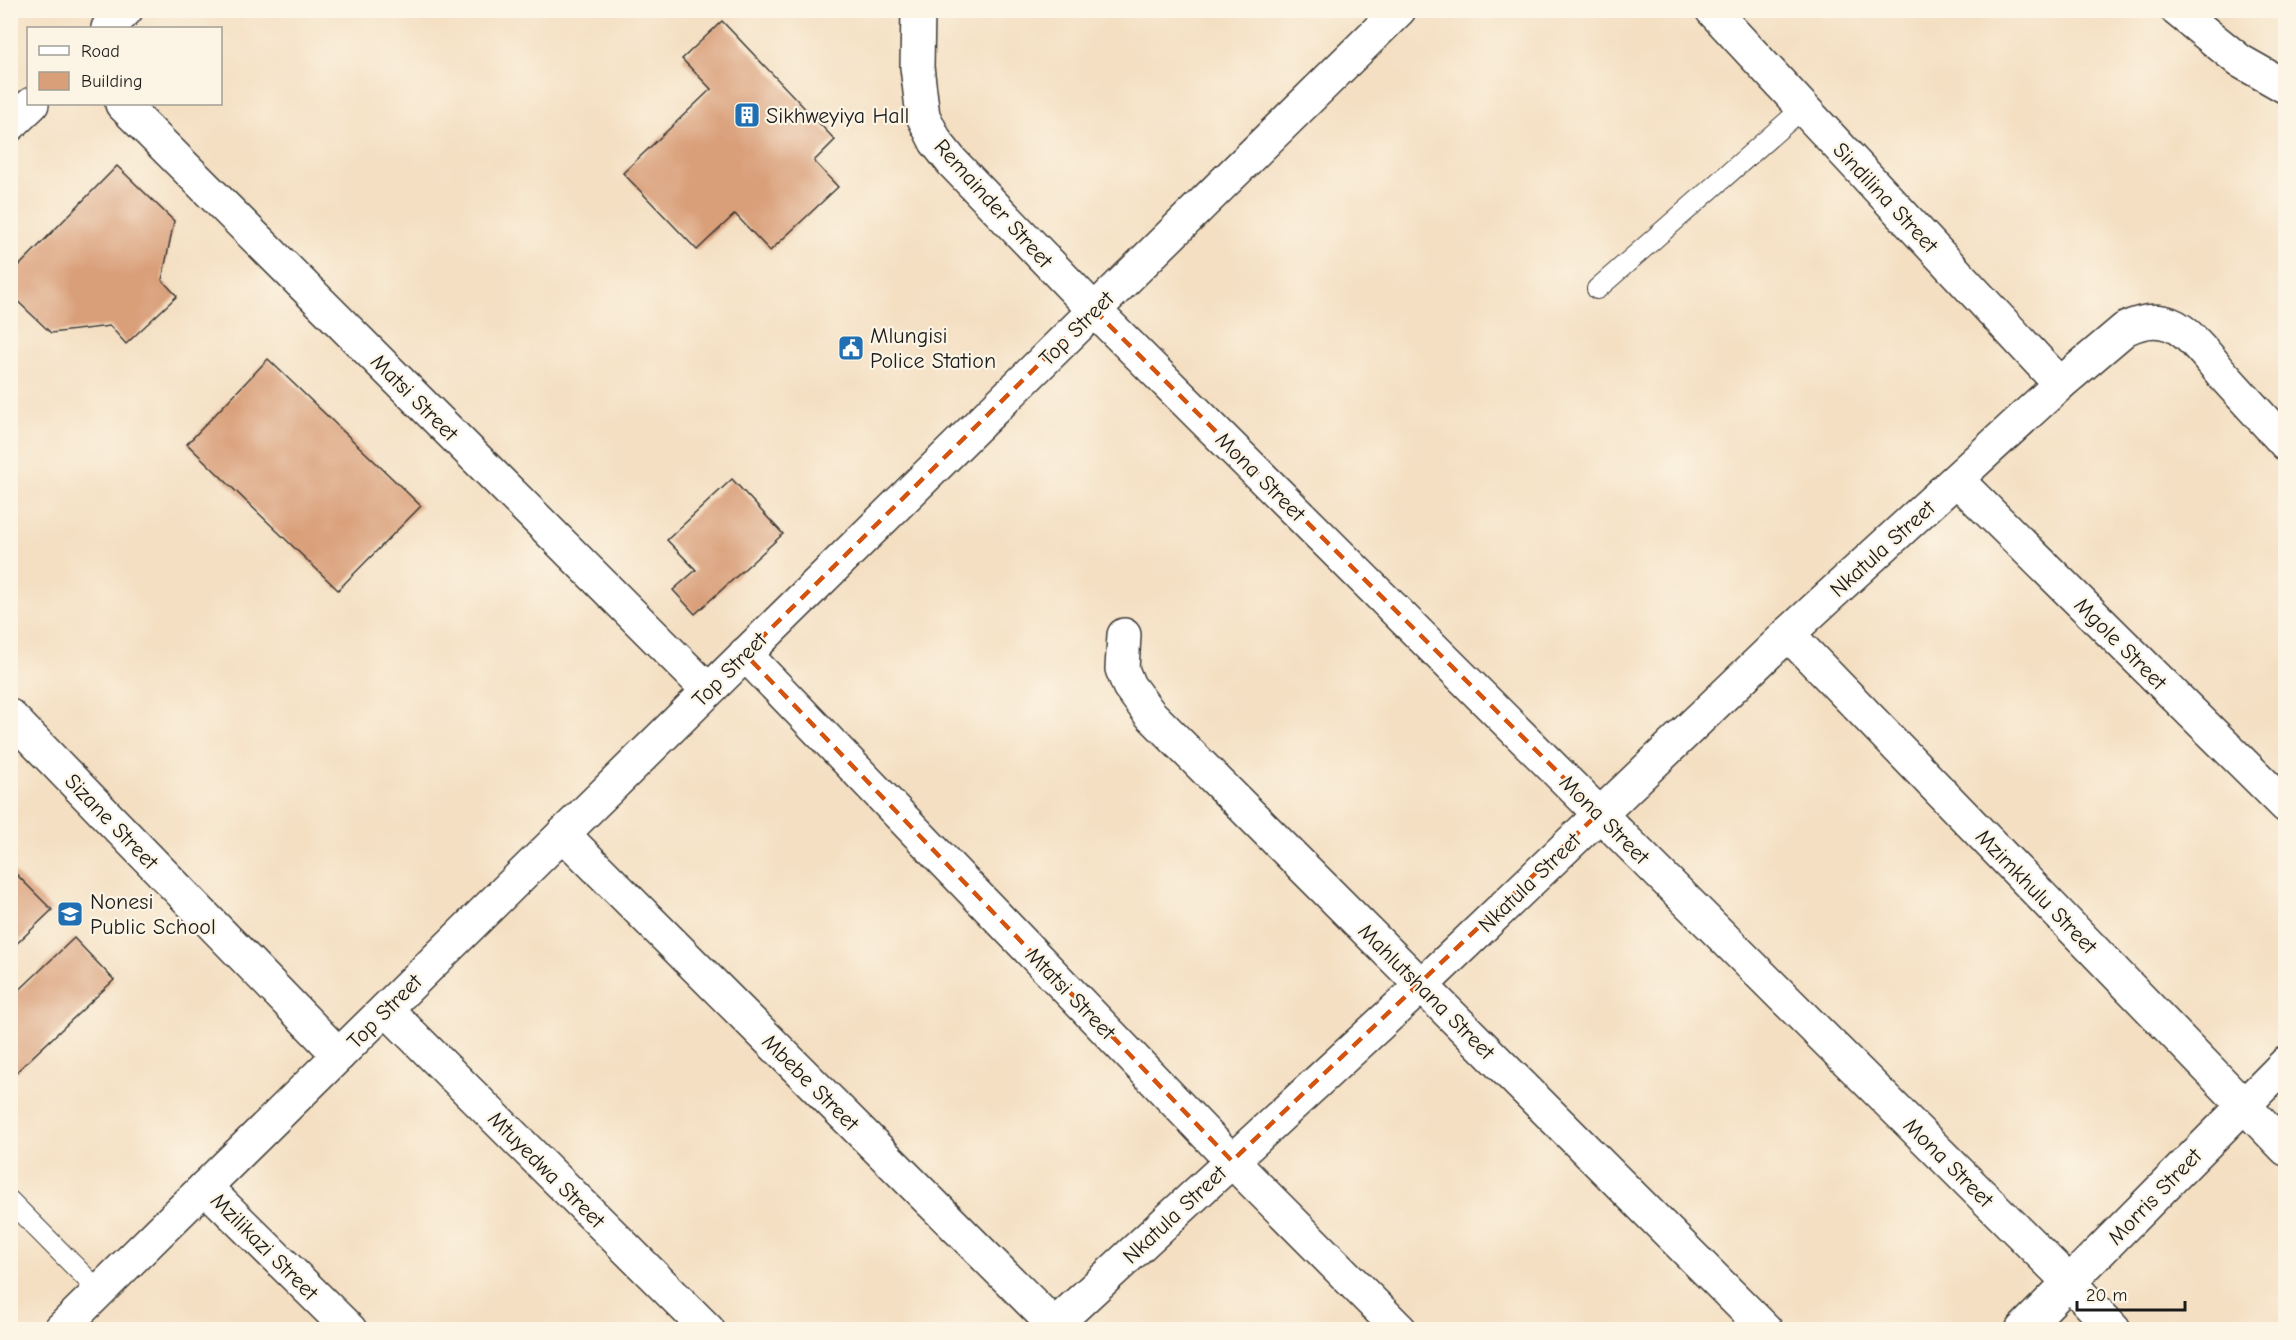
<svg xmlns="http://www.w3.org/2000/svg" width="2296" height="1340" viewBox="0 0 2296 1340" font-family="'Comic Neue',sans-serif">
<rect width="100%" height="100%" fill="#fcf5e5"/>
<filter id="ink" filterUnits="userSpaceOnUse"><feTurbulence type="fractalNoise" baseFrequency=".0167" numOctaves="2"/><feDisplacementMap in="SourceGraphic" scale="12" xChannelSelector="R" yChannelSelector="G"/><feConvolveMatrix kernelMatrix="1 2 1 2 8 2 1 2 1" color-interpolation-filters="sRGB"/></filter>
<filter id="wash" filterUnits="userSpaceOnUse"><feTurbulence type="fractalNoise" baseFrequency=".008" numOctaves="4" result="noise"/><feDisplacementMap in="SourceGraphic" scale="24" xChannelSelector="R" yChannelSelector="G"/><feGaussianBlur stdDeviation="1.35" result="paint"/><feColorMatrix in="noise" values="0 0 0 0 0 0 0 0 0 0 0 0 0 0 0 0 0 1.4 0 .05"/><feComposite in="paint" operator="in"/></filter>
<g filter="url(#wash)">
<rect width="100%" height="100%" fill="#f4dfc2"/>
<g id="blocks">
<g fill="#d99f79">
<polygon points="722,21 835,140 814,161 838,187 770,251 735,214 697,250 623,173 711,89 682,59"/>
<polygon points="117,166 174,221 162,280 177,296 126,344 110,326 51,333 10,294 10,275"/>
<polygon points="268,359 421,506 338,590 187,444"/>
<polygon points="732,479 783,534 695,614 673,590 696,570 667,540"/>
<polygon points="12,870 52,910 10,950 10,871"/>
<polygon points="74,938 114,980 10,1078 10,999"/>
</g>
</g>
</g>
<g filter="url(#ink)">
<use href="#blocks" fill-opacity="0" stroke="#3c3935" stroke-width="1.5"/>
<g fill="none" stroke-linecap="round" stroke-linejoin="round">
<defs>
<g id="lane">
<polyline points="1597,289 1803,108"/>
<polyline points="10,1201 99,1291"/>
</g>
<g id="street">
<polyline points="918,10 917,67 923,116 936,142 952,162 1094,310 2070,1283 2114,1330"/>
<polyline points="1712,10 2060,384"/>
<polyline points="122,104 708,690"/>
<polyline points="1957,480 2286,806"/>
<polyline points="1788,634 2286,1149"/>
<polyline points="1124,635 1122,669 1129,686 1150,714 1766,1330"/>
<polyline points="745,654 1232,1161 1400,1330"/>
<polyline points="10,716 339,1055"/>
<polyline points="563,834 1059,1330"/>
<polyline points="386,1009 708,1330"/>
<polyline points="205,1187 350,1330"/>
<path d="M 1049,1330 L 1421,986 L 1788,634 L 2060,384 L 2125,329 C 2139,322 2154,318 2170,324 C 2189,331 2210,359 2223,375 C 2244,398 2265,421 2286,444"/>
<polyline points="2022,1330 2286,1063"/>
</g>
<g id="secondary">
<polyline points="2177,10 2240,61 2286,87"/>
<polyline points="108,28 126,10"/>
<polyline points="10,125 32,104"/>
<polyline points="60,1330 1399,10"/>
</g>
</defs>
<use href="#lane" stroke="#3c3935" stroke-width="22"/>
<use href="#street" stroke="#3c3935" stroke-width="36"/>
<use href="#secondary" stroke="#3c3935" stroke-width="36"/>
<use href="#lane" stroke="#fff" stroke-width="20"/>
<use href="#street" stroke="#fff" stroke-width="33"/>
<use href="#secondary" stroke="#fff" stroke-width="33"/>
</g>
</g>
<path fill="none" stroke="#d4530e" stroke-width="4.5" stroke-dasharray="12 8" stroke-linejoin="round" d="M 1094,310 L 1599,813 L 1232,1161 L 745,654 Z"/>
<defs>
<symbol id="building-square" viewBox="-11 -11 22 22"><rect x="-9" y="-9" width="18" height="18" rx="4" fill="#1f6fb2" stroke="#fcf5e5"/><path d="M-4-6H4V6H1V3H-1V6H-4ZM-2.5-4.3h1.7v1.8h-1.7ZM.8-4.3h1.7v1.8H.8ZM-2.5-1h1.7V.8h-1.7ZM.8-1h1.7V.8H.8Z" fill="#fff"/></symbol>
<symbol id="civic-square" viewBox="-11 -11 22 22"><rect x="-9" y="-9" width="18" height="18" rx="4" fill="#1f6fb2" stroke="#fcf5e5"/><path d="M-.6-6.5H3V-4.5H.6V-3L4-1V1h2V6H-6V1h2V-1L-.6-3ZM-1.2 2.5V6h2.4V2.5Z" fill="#fff"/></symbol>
<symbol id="school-square" viewBox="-11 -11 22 22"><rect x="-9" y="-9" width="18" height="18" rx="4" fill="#1f6fb2" stroke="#fcf5e5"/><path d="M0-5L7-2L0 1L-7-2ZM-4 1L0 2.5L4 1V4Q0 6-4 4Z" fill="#fff"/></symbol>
</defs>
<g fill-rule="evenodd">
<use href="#building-square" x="732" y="100" width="30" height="30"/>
<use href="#civic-square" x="836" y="333" width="30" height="30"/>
<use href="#school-square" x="55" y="899" width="30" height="30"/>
</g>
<g text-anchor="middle" stroke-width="4.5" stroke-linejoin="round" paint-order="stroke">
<g font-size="22" fill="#1c1c1c" stroke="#fcf5e5" text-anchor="start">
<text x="766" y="123">Sikhweyiya Hall</text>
<text x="870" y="343">Mlungisi<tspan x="870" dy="25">Police Station</tspan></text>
<text x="90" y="909">Nonesi<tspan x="90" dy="25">Public School</tspan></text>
</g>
<g font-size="22" fill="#1c1c1c" stroke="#fcf5e5">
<text transform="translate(1886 197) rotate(47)" y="8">Sindilina Street</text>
<text transform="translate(994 203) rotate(48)" y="8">Remainder Street</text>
<text transform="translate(1076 328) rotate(-45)" y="8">Top Street</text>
<text transform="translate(415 397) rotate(45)" y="8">Matsi Street</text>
<text transform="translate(1261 476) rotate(45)" y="8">Mona Street</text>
<text transform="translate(1882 548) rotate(-42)" y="8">Nkatula Street</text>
<text transform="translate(2121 643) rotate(45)" y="8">Mgole Street</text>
<text transform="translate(729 669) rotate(-45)" y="8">Top Street</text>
<text transform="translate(1605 819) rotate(45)" y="8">Mona Street</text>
<text transform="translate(112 821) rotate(46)" y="8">Sizane Street</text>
<text transform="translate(1529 882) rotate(-44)" y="8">Nkatula Street</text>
<text transform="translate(2037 891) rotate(46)" y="8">Mzimkhulu Street</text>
<text transform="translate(1427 991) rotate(45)" y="8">Mahlutshana Street</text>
<text transform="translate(1071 993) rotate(46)" y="8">Mtatsi Street</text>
<text transform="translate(384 1011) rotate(-45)" y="8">Top Street</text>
<text transform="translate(811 1082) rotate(45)" y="8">Mbebe Street</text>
<text transform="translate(1949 1162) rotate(45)" y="8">Mona Street</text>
<text transform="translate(547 1169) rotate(45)" y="8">Mtuyedwa Street</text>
<text transform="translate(2154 1196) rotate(-46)" y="8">Morris Street</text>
<text transform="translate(1174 1214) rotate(-43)" y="8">Nkatula Street</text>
<text transform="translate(265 1246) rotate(45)" y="8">Mzilikazi Street</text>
</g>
</g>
<rect width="2296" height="1340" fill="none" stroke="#fcf5e5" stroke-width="36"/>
<rect x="27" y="27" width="195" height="78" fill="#fcf5e5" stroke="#a29e95" stroke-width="1.5"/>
<rect x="39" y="46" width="30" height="9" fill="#ffffff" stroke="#a29e95" stroke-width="1.5"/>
<text x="81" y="57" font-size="18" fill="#1c1c1c">Road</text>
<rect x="39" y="72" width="30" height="18" fill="#d99f79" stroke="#a29e95" stroke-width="1.5"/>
<text x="81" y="87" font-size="18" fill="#1c1c1c">Building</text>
<path d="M2077 1301v9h108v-9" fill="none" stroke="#1c1c1c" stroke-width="3"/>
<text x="2086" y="1301" font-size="18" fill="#1c1c1c" stroke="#fcf5e5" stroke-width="4.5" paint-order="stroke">20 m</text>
</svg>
